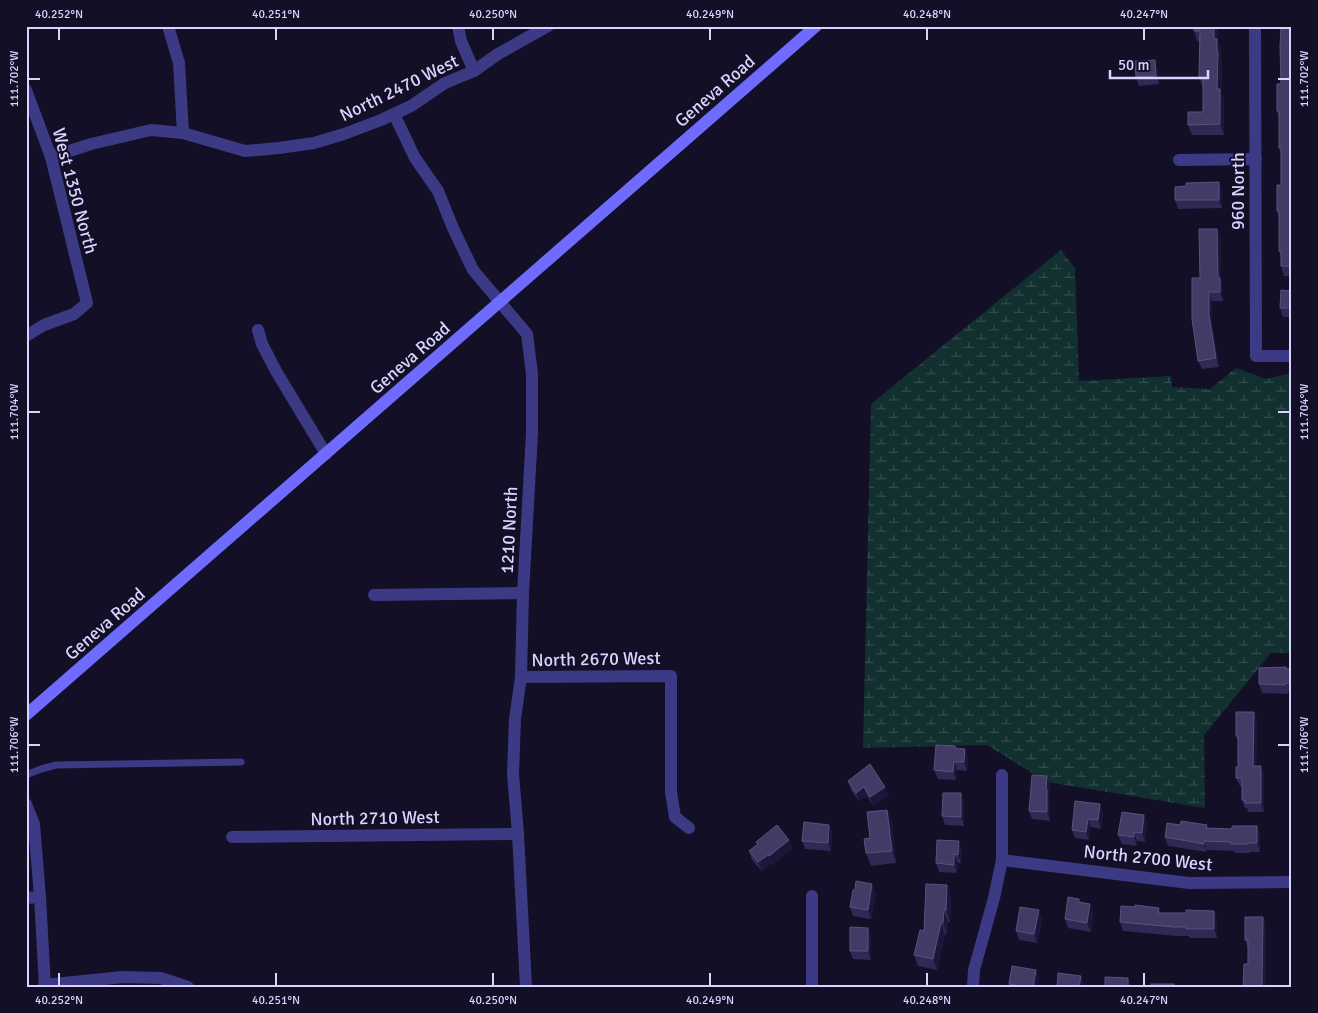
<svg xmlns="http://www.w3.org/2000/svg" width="1318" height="1013" viewBox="0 0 1318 1013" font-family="Signika,sans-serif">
<defs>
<pattern id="wetland-marsh" width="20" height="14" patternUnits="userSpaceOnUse" patternTransform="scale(1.25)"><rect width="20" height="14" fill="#12302f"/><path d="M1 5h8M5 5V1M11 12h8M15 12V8" fill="none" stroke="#344d4e"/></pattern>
</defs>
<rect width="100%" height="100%" fill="#130f26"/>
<polygon fill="url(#wetland-marsh)" points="1061,250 1075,268 1079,381 1171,376 1172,387 1210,389 1236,368 1266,379 1292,373 1292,653 1271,653 1204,735 1205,808 1047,782 987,745 863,748 871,404"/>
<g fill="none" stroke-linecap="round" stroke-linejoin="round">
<polyline stroke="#3d3a85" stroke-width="7" points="26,775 41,769 56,765 241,762"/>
<g stroke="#3d3a85" stroke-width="12">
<polyline points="168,26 179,63 183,133"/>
<polyline points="458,26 461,41 474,71"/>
<polyline points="1255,26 1256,356 1292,356"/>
<polyline points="26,90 51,157 87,303 74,314 44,325 26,336"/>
<polyline points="394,114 415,158 438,191 453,228 473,270 527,334 532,374 532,433 523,593 521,677 515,719 513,774 518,834 526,987"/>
<polyline points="51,157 91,144 151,130 183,133 245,151 279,148 314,143 344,134 381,120 411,106 445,83 474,71 498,54 548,26"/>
<polyline points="1179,160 1256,159"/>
<polyline points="258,330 262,344 276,371 326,454"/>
<polyline points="374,595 523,593"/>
<polyline points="521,677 671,676 671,792 675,817 689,828"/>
<polyline points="232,837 518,834"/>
<polyline points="1002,860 1189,883 1292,882"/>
<polyline points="812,896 812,987"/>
<polyline points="26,898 40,897"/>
<polyline points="44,985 123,977 161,978 188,987"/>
<polyline points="973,987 974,970 994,898 1002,860 1002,775"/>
</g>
<polyline stroke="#3d3a85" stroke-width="12" points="26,804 34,824 40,897 45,987"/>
<polyline stroke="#6f6bff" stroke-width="12" points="26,715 816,26"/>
</g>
<g fill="#312854">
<polygon points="1218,26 1218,41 1221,49 1221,58 1222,62 1221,93 1224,100 1224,135 1192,135 1188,125 1203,112 1203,87 1199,77 1199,41 1197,41 1194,31"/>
<polygon points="1292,26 1292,276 1284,276 1281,266 1281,256 1279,251 1279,218 1277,211 1281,185 1281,153 1279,148 1279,116 1277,111 1281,84"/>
<polygon points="1158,69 1159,84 1139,86 1136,77"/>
<polygon points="1222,191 1222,208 1178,209 1175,200"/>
<polygon points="1217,229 1221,237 1221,280 1223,287 1223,301 1212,301 1212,324 1219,367 1202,369 1198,361 1200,278"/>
<polygon points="1292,291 1292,317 1283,317 1280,308"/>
<polygon points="1286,669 1292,669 1292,692 1288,692 1288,694 1262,693 1259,684"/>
<polygon points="1254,712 1257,721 1256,766 1264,775 1264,812 1248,812 1247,808 1245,808 1242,800 1242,786 1240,786 1236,778 1238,767 1238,742 1236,736"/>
<polygon points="955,746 956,748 968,758 967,771 957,770 956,780 938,779 934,770"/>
<polygon points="1047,776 1050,785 1049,794 1050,798 1050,821 1032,819 1029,811"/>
<polygon points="848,781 889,795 873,806 867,796 859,801 851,790"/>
<polygon points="1075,801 1103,813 1101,829 1091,827 1089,840 1075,838 1072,830"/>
<polygon points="964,802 964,826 945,825 942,816"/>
<polygon points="887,810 892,823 896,863 871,866 866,853 870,838"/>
<polygon points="1144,815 1147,824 1145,842 1137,841 1137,846 1122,844 1118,835"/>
<polygon points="829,825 832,833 831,851 805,849 802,841"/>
<polygon points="1180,825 1208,828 1232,829 1257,826 1260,835 1260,852 1250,852 1250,853 1235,853 1234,851 1207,850 1207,852 1168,846 1165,837"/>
<polygon points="789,840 792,849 772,865 771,863 762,871 752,860 749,851 757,845 756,842"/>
<polygon points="962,850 961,863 958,863 957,873 939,872 936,863"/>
<polygon points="876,893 871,919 853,916 850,907"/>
<polygon points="951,896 950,922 948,922 947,934 945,934 937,970 918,966 914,955 924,931"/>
<polygon points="1080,902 1093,912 1091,932 1068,928 1065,919"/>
<polygon points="1159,908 1160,913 1186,913 1214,911 1217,920 1217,938 1189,938 1189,936 1177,936 1123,931 1120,922"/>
<polygon points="1263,917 1266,926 1248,964 1248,948 1245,940"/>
<polygon points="1042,919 1037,943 1019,940 1016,931"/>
<polygon points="868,928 871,936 871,960 853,959 850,951"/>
<polygon points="1036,970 1039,979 1037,987 1010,987 1009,984"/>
</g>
<g fill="#1d163a">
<polygon points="1214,26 1218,26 1218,41 1221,49 1221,58 1222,62 1221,93 1224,100 1224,135 1220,124 1217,89 1217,52 1214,39"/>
<polygon points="1155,60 1158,69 1159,84 1156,76"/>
<polygon points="1219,182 1222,191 1222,208 1219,200"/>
<polygon points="1217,229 1221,237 1221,280 1223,287 1223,301 1220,292 1218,278"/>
<polygon points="1209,292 1212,301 1212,324 1219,367 1216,358 1209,315"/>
<polygon points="1254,712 1257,721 1256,775 1253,766"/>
<polygon points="965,749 968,758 967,771 964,762"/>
<polygon points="954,762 957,770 956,780 953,772"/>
<polygon points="1261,766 1264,775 1264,812 1261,803"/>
<polygon points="1047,776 1050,785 1049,794 1050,798 1050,821 1047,812 1046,789"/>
<polygon points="864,787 867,796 859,801 856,793"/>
<polygon points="885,787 889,795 873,806 870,797"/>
<polygon points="961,793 964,802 964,826 961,817"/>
<polygon points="1100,804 1103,813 1101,829 1098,820"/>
<polygon points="887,810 892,823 896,863 892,851"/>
<polygon points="1144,815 1147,824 1145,842 1142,833"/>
<polygon points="1088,819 1091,827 1089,840 1086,832"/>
<polygon points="829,825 832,833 831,851 828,843"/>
<polygon points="1257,826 1260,835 1260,852 1257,843"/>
<polygon points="1134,832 1137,841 1137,846 1134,837"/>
<polygon points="789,840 792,849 772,865 769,856"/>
<polygon points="959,841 962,850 961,863 958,855"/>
<polygon points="1204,841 1207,850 1207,852 1204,844"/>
<polygon points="954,854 958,863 957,873 954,865"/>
<polygon points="768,855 771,863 762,871 758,862"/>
<polygon points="872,884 876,893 871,919 868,910"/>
<polygon points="947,885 951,896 950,922 946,910"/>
<polygon points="1090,904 1093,912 1091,932 1087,923"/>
<polygon points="944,910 948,922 947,934 943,923"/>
<polygon points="1039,910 1042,919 1037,943 1034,934"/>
<polygon points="1214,911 1217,920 1217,938 1214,929"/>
<polygon points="1263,917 1266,926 1266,987 1262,987"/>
<polygon points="941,923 945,934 937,970 933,959"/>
<polygon points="868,928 871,936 871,960 868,951"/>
<polygon points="1036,970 1039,979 1037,987 1033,987"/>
<polygon points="1081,976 1084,984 1084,987 1079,987"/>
<polygon points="1128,978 1131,987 1128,987"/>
</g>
<g fill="#433a66" stroke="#5a527e">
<polygon points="1194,26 1214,26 1214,39 1217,39 1217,52 1218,52 1217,89 1220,89 1220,124 1188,125 1188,112 1203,112 1203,77 1199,77 1200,31 1194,31"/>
<polygon points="1281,26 1292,26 1292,266 1281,266 1281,251 1279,251 1279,211 1277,211 1277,185 1281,185 1281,148 1279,148 1279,111 1277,111 1277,84 1281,84 1280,46"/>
<polygon points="1155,60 1156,76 1136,77 1135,61"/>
<polygon points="1219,182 1219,200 1175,200 1175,187 1186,186 1186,183"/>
<polygon points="1199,229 1217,229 1218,278 1220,278 1220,292 1209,292 1209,315 1216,358 1198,361 1192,319 1192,278 1200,278"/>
<polygon points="1281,290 1292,291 1292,308 1280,308"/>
<polygon points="1286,667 1286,669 1292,669 1292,683 1285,683 1285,685 1259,684 1259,668"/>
<polygon points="1236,712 1254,712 1253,766 1261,766 1261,803 1245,803 1245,800 1242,800 1242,778 1236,778 1236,767 1238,767 1238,736 1236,736"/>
<polygon points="936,745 955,746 955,748 965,749 964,762 954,762 953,772 934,770"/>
<polygon points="870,764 885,787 870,797 864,787 856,793 848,781"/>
<polygon points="1032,775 1047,776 1046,789 1047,789 1047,812 1029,811"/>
<polygon points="943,793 961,793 961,817 942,816"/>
<polygon points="1075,801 1100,804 1098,820 1088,819 1086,832 1072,830"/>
<polygon points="887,810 892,851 866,853 864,839 870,838 867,812"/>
<polygon points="1122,812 1144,815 1142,833 1134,832 1134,837 1118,835"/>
<polygon points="1181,821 1207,825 1206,828 1232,829 1232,826 1257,826 1257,843 1247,843 1247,844 1231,844 1231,842 1204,841 1204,844 1165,837 1167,823 1180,825"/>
<polygon points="804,822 829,825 828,843 802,841"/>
<polygon points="777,825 789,840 769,856 768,855 758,862 749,851 758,844 756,842"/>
<polygon points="937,840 959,841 958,855 954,854 954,865 936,863"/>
<polygon points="856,881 872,884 868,910 850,907 853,890 855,890"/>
<polygon points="926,884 947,885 946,910 944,910 943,923 941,923 933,959 914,955 920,930 924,931"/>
<polygon points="1068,897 1079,899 1079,902 1090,904 1087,923 1065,919"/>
<polygon points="1135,905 1159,908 1158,913 1186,913 1186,910 1214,911 1214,929 1186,929 1186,927 1174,927 1120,922 1121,906 1135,907"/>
<polygon points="1020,907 1039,910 1034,934 1016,931"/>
<polygon points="1245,917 1263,917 1262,987 1243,987 1244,964 1248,964 1248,940 1245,940"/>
<polygon points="850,927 868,928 868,951 850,951"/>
<polygon points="1012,966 1036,970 1033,987 1025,987 1009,984"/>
<polygon points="1058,973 1081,976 1079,987 1057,987"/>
<polygon points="1105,977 1128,978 1128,987 1105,987"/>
<rect x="1151" y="984" width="23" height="3"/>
</g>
<path fill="none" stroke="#d9d4ff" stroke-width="2" d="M 59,28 L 59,40M 276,28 L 276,40M 493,28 L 493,40M 710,28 L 710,40M 927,28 L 927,40M 1144,28 L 1144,40M 28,79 L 40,79M 1278,79 L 1290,79M 28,412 L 40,412M 1278,412 L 1290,412M 28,745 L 40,745M 1278,745 L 1290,745M 59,973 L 59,986M 276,973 L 276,986M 493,973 L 493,986M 710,973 L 710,986M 927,973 L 927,986M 1144,973 L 1144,986"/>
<g text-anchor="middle" stroke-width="4" stroke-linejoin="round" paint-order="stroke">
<g font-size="18" fill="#d9d4ff" stroke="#130f26">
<text transform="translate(399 88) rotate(-26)" y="6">North 2470 West</text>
<text transform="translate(715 91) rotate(-41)" y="6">Geneva Road</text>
<text transform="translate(75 191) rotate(75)" y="6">West 1350 North</text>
<text transform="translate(1238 191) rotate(-90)" y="6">960 North</text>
<text transform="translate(410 358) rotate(-41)" y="6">Geneva Road</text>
<text transform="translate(509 530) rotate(-87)" y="6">1210 North</text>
<text transform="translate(105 624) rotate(-41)" y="6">Geneva Road</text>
<text transform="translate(596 659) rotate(-1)" y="6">North 2670 West</text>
<text transform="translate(375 818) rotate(-1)" y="6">North 2710 West</text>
<text transform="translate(1148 858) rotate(6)" y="6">North 2700 West</text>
</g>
</g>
<rect width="1318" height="1013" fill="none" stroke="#130f26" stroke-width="55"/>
<path d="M1110 70v8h98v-8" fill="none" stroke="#d9d4ff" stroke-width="2.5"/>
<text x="1118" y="70" font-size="15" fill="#d9d4ff" stroke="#130f26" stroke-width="4" paint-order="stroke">50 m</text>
<rect x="28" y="28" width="1262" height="958" fill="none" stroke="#d9d4ff" stroke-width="2"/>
<g font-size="12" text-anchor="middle" fill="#d9d4ff">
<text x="59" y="18">40.252°N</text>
<text x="276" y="18">40.251°N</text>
<text x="493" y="18">40.250°N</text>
<text x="710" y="18">40.249°N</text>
<text x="927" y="18">40.248°N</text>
<text x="1144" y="18">40.247°N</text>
<text transform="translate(1304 79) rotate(-90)" y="4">111.702°W</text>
<text transform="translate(14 79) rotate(-90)" y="4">111.702°W</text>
<text transform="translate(1304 412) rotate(-90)" y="4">111.704°W</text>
<text transform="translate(14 412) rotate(-90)" y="4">111.704°W</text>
<text transform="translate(1304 745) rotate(-90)" y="4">111.706°W</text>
<text transform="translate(14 745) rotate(-90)" y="4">111.706°W</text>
<text x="59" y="1004">40.252°N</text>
<text x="276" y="1004">40.251°N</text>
<text x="493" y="1004">40.250°N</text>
<text x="710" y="1004">40.249°N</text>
<text x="927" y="1004">40.248°N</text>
<text x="1144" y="1004">40.247°N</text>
</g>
</svg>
